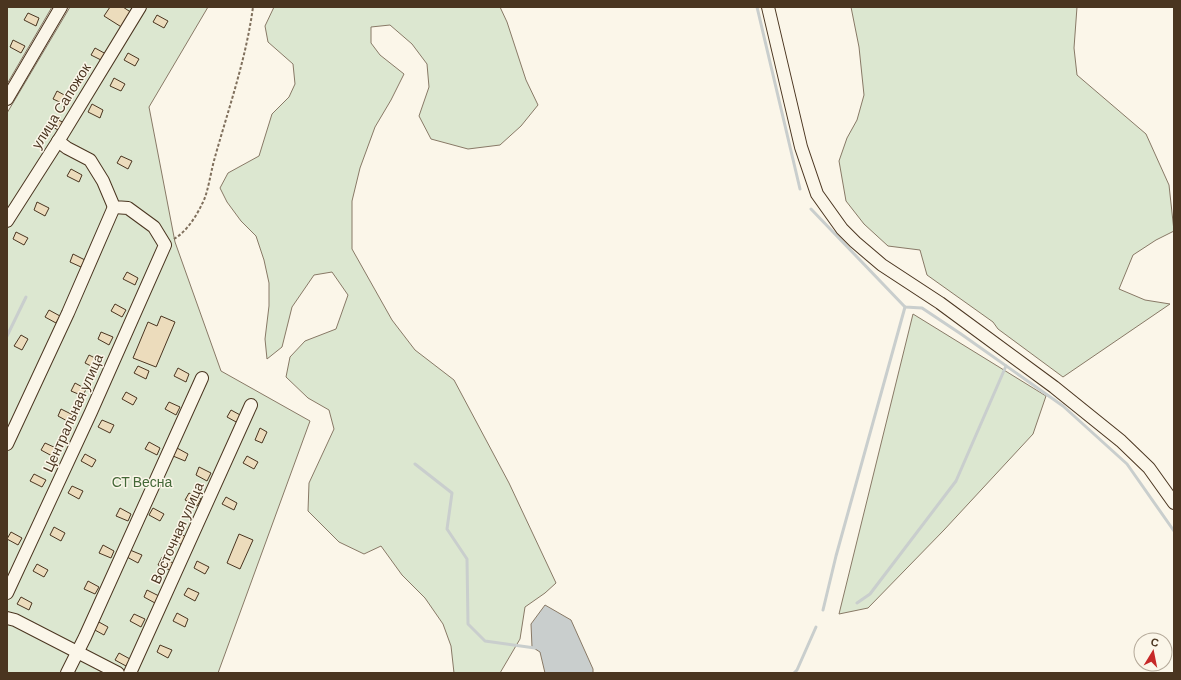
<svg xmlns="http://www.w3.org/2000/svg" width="1181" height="680" viewBox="0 0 1181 680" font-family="Barlow,sans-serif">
<rect width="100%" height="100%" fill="#fbf6e9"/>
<g fill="#dce7d0" stroke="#887966">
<polygon points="7,7 52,7 7,84"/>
<polygon points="70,7 208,7 149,107 175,242 221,371 310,421 218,673 7,673 7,113"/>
<polygon points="274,7 500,7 507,22 526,80 538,105 521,126 500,145 468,149 431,139 419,116 429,87 427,64 412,44 390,25 371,27 371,43 380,55 404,74 391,100 375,127 360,168 352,201 352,249 392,320 415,350 454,380 509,483 556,583 545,593 525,607 520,639 500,673 454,673 451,646 443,624 425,598 402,575 381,546 364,554 339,542 308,511 309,483 334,429 329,410 308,398 286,377 290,357 305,341 336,329 348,295 332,272 314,275 292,307 282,347 267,359 265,339 269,306 269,283 264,260 256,236 241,221 227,202 220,188 228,173 259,156 272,114 289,97 295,84 293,64 268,42 265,26"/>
<polygon points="851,7 1077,7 1074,48 1077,75 1146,134 1169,185 1174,231 1156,240 1133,255 1119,289 1145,300 1170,304 1063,377 998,329 993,322 927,275 920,250 888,246 864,224 846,201 839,161 847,138 857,120 864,95 859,47"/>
<polygon points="913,314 1046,396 1033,434 944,530 868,608 839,614"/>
</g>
<polygon fill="#c9cecd" stroke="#887966" points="545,605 571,620 593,669 593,673 545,673 540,652 532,647 531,624"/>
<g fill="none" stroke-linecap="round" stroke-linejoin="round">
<g stroke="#c9cecd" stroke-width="3">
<polyline points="757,7 800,189"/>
<polyline points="811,209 905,307 922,308 961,334 1063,406 1127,464 1174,531"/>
<polyline points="7,336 26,297"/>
<polyline points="415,464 452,493 447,529 467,559 468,624 485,641 535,648"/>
<polyline points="857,603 870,594 956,481 1006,366"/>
<polyline points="823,610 836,556 905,307"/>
<polyline points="794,673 797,670 816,627"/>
</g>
</g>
<g fill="#ecdcbc" stroke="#4a3520">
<polygon points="110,7 123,7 132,13 123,28 104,16"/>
<polygon points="28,13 39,18 36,26 24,20"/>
<polygon points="157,15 168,21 164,28 153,22"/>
<polygon points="13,40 25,46 21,53 10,47"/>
<polygon points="95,48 106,54 103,61 91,55"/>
<polygon points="128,53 139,59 135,66 124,60"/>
<polygon points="114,78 125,84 121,91 110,86"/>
<polygon points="57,91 68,97 64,104 53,99"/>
<polygon points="92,104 103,110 100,118 88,112"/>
<polygon points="53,117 64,123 60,131 49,125"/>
<polygon points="121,156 132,161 128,169 117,163"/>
<polygon points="71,169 82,175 79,182 67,176"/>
<polygon points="37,202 49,208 45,216 34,210"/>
<polygon points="16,232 28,238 24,245 13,239"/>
<polygon points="73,254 85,260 81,267 70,262"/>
<polygon points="127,272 138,278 135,285 123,279"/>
<polygon points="115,304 126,310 122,317 111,311"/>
<polygon points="49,310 60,316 56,323 45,317"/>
<polygon points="161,316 175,322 156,367 133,358 148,322 157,326"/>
<polygon points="101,332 113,337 109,345 98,339"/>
<polygon points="21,335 28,339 22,350 14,346"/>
<polygon points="89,355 101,361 97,369 85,363"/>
<polygon points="138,366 149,371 146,379 134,373"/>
<polygon points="178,368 189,374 186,382 174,376"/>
<polygon points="75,383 86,389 83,396 71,391"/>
<polygon points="126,392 137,398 133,405 122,399"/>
<polygon points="169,402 180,407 176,415 165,409"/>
<polygon points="61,409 73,415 69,422 58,416"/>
<polygon points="231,410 242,416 238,423 227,417"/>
<polygon points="102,420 114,425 110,433 98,427"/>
<polygon points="260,428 267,432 262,443 255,440"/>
<polygon points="149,442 160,448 157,455 145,449"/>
<polygon points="45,443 56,448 52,456 41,450"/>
<polygon points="177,448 188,454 185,461 173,456"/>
<polygon points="85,454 96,460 92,467 81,461"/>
<polygon points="247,456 258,462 254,469 243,463"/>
<polygon points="199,467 211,473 207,481 196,475"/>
<polygon points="34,474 46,480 42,487 30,481"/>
<polygon points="72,486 83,491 79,499 68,493"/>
<polygon points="189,493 201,499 197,506 185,500"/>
<polygon points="226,497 237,503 234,510 222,504"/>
<polygon points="120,508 131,514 128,521 116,516"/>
<polygon points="153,508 164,514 160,521 149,515"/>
<polygon points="54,527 65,533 61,541 50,535"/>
<polygon points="11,532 22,538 18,545 7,539"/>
<polygon points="177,532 188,538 184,546 173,540"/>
<polygon points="239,534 253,540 240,569 227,563"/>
<polygon points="103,545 114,551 111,558 99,553"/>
<polygon points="130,550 142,555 138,563 127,557"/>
<polygon points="162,557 173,563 170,570 158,565"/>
<polygon points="197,561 209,567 205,574 194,568"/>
<polygon points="37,564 48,570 44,577 33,571"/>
<polygon points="88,581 99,587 95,594 84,589"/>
<polygon points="188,588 199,593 195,601 184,595"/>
<polygon points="147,590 159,596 155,603 144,597"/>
<polygon points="21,597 32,603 29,610 17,604"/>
<polygon points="177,613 188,619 185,627 173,621"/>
<polygon points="134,614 145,619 141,627 130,621"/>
<polygon points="97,621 108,627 104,635 93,629"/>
<polygon points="160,645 172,650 168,658 157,652"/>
<polygon points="119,653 130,659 126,666 115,660"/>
</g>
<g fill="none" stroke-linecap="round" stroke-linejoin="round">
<defs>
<g id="minor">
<polyline points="768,7 801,147 817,194 842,229 855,242 882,265 940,303 1054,387 1121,441 1149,468 1174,503"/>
<polyline points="7,99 61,7"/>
<polyline points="7,221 62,135 140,7"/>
<polyline points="7,444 68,313 114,207"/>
<polyline points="7,593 91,412 165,245 154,227 128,208 114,207 103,181 90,160 67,148 58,141"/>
<polyline points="7,618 15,620 118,673"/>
<polyline points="67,673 85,637 202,378"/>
<polyline points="130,673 251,405"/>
</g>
</defs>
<use href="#minor" stroke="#4a3520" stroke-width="14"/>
<path stroke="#7f6f5c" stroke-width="2" stroke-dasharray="3 2" stroke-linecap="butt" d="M 174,239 C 186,232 196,217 202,204 C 208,194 211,170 215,157 C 229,107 246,59 253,7"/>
<use href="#minor" stroke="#fbf6e9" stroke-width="12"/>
</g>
<g text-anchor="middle" stroke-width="3" stroke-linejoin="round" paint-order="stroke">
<g font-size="14" fill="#4a3520" stroke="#fbf6e9">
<text transform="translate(61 106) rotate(-58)" y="5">улица Сапожок</text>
<text transform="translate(73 413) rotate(-66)" y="5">Центральная улица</text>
<text transform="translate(177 533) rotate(-66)" y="5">Восточная улица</text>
</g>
<g font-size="14" fill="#436837" stroke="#fbf6e9">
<text x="142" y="487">СТ Весна</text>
</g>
</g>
<rect width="1181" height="680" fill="none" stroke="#4a3520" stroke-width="16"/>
<g transform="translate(1153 652) rotate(10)"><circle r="19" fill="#fbf6e9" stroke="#b4a999"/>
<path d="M0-3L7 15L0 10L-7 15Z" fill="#c62828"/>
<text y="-6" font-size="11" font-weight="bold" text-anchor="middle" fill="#4a3520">С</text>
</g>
</svg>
